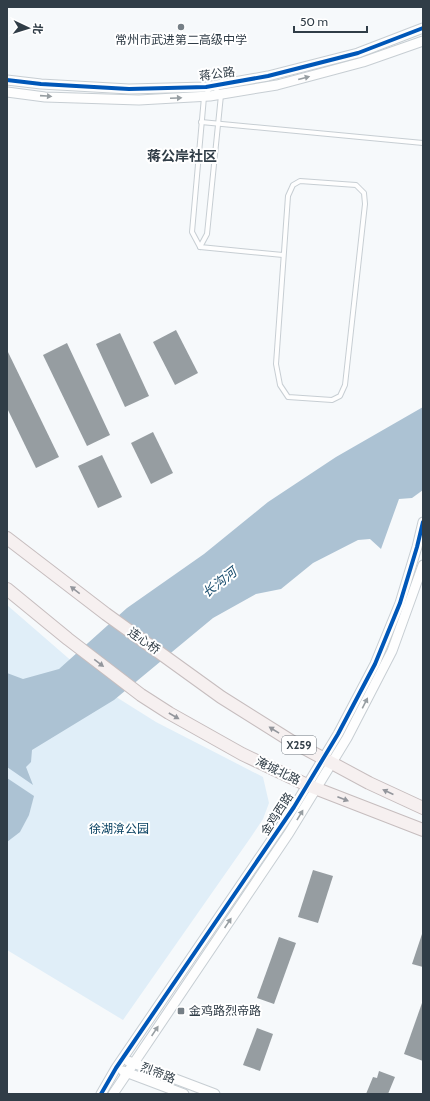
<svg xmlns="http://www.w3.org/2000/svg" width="430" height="1101" viewBox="0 0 430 1101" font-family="Cabin,'Noto Sans SC',sans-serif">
<rect width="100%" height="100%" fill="#f6f9fb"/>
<polygon fill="#e0eef8" points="7,605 105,690 156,722 263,777 269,803 263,819 251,837 123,1020 7,950"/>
<g fill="#acc2d3">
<polygon points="423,407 423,490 412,498 399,499 381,549 370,539 358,540 313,563 281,589 256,594 213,618 114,700 32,750 31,762 26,767 33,785 7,767 7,673 23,679 59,669 127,608 204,554 268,502 336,457"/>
<polygon points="7,778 34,796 29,815 20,832 7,842"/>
</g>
<g fill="#969da1">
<polygon points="176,330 198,373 175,385 153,342"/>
<polygon points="120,333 149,396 125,407 96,344"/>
<polygon points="67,343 110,435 87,446 43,355"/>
<polygon points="7,350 59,457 36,468 7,408"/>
<polygon points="153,432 173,473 151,484 131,443"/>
<polygon points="102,455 122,497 98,508 78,466"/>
<polygon points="313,870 333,876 318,923 298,917"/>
<polygon points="422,934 423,934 423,967 412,964"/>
<polygon points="279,937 296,943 274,1004 257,998"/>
<polygon points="422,1003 423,1003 423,1061 404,1054"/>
<polygon points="257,1028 273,1034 260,1071 243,1065"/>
<polygon points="379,1071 395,1077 388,1094 366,1094 373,1077 377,1078"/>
</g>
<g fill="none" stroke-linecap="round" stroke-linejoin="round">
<defs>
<g id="service">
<polygon points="212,85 221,95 207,234 200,247 192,232 204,97"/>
<polyline points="201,122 423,143"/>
<polygon points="300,181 356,185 364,193 365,204 345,385 340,396 332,400 288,397 280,385 276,364 288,196 293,185"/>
<polyline points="200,247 283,255"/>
</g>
<g id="tertiary">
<polyline points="7,80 41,84 129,89 206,87 268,76 358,53 423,28"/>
<polyline points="7,92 45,97 139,100 210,96 277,85 363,62 423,41"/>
<polyline points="128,1061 215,1094"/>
<polyline points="123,1071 184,1094"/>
<polyline points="101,1094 116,1068 294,807 338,734 375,664 400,603 417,547 423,522"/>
<polyline points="113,1094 289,833 347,738 392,651 423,565"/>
</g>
<g id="primary">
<polyline points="7,538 106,614 221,697 291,741 369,783 423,808"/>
<polyline points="7,589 68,639 141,695 169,713 242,754 307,785 423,830"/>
</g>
</defs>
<use href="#service" stroke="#c7ced3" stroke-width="6"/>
<use href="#tertiary" stroke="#c7ced3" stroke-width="11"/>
<use href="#primary" stroke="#c6bdbe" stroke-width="14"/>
<use href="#service" stroke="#fefefe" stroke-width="4"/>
<use href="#tertiary" stroke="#fefefe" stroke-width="9"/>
<use href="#primary" stroke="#f6f0f0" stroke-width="12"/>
<defs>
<g id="cycleway">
<polyline points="7,80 41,84 129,89 206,87 268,76 358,53 423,28"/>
<polyline points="101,1094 116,1068 294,807 338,734 375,664 400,603 417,547 423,522"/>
</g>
</defs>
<use href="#cycleway" stroke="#fff" stroke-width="6"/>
<use href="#cycleway" stroke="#0057b8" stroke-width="4"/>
</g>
<defs><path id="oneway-solid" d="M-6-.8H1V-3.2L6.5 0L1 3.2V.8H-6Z"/></defs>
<g fill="#979ea2">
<use href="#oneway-solid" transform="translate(304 78) rotate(-15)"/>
<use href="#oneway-solid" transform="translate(46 96) rotate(4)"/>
<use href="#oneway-solid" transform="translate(176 98) rotate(-3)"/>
<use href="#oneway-solid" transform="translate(365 703) rotate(-63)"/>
<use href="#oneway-solid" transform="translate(300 815) rotate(-59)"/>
<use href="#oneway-solid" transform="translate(228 923) rotate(-56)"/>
<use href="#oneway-solid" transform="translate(155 1031) rotate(-56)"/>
</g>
<g fill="#93969c">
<use href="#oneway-solid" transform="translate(75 590) rotate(-142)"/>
<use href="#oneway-solid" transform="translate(99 663) rotate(37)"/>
<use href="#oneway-solid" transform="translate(174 716) rotate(30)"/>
<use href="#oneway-solid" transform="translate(274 730) rotate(-148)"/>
<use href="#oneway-solid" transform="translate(388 792) rotate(-155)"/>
<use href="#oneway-solid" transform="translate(343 799) rotate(21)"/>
</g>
<g fill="#757f86" stroke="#fff" stroke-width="1.5">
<circle cx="181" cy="27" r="4"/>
<rect x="177" y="1007" width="8" height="8" rx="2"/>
</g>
<g text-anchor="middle" stroke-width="4" stroke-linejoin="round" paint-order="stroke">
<rect fill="#fff" stroke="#6e777e" stroke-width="1" x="282" y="736" width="34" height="18" rx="3"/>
<g font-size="11" font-weight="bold" fill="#303d47">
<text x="299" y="749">X259</text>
</g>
<g font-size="12" fill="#303d47" stroke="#fff">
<text x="181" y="44">常州市武进第二高级中学</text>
<text x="189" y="1015" text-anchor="start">金鸡路烈帝路</text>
</g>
<g font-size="12" fill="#303d47" stroke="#fff">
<text transform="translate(217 74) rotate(-8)" y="4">蒋公路</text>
<text transform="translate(144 641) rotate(35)" y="4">连心桥</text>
<text transform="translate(278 771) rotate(26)" y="4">淹城北路</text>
<text transform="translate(277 814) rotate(-57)" y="4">金鸡西路</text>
<text transform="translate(158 1073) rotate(21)" y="4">烈帝路</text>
</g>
<g font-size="12" fill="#073f60" stroke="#fff">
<text x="119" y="833">徐湖渰公园</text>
</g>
<g font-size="13" font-style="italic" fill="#184c6d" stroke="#fff">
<text transform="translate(219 582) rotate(-38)" y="5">长沟河</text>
</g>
<g font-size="14" font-weight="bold" fill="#303d47" stroke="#fff">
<text x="182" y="161">蒋公岸社区</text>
</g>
</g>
<rect width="430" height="1101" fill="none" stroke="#303d47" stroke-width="16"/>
<g transform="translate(28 28) rotate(94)" stroke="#ffffff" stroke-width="3" paint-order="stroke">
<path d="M0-3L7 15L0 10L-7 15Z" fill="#303d47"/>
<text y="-6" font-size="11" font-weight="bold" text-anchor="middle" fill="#303d47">北</text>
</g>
<path d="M294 26v6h73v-6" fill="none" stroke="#303d47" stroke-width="2"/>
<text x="300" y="26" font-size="12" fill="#303d47" stroke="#ffffff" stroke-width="3" paint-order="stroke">50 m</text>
</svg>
